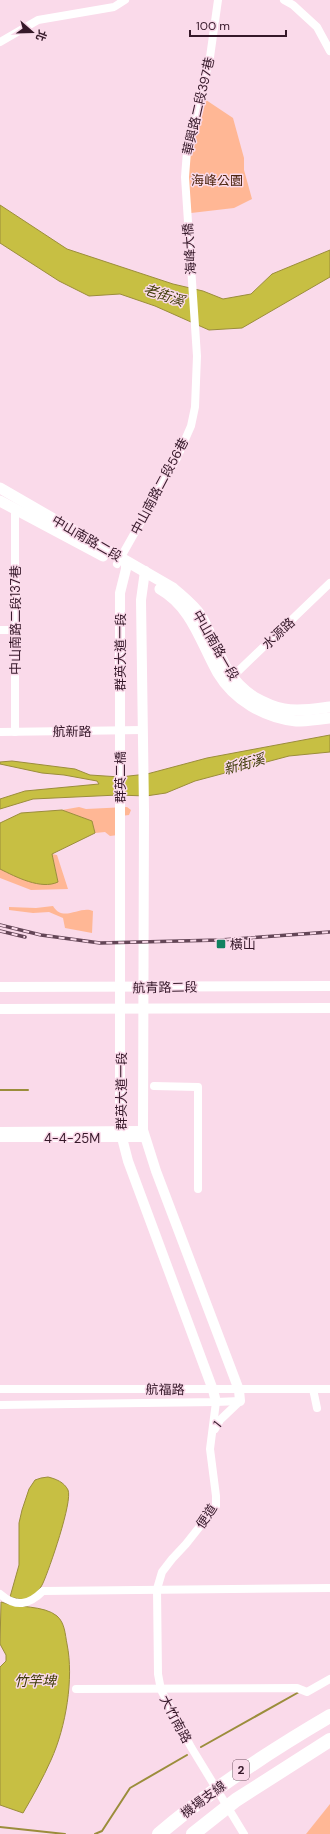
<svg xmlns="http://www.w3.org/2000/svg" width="330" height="1834" viewBox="0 0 330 1834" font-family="'DM Sans','Noto Sans TC',sans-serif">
<rect width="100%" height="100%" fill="#fadaea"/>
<g fill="#ffb795">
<polygon points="203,98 233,118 244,158 244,170 252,199 234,208 191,213 188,179 190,151"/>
<polygon points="79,807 86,809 127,807 131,810 129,815 121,816 118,835 110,836 105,832 95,833 92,821 62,810"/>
<polygon points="52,854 57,855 68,889 31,890 0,878 0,869 20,878 58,881"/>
<path d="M 53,906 C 63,923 80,905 93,911 L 92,933 L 65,928 L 63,918 L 49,912 L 33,913 L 9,910 L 9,907 L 36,908 Z"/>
<polygon points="330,1804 330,1834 306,1834"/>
</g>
<g fill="#c7bf43" stroke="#9b8d3b">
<polygon points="0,205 67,249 173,284 203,291 223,299 251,294 272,274 330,250 330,277 242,328 209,330 155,306 120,294 89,296 59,281 0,243"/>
<polygon points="330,735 330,752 289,756 195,781 166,793 146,796 118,795 33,799 0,809 0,799 25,791 99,784 97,781 64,775 42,773 0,764 0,762 12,761 75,769 90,775 120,777 147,774 207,758"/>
<path d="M 62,810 L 92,821 L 95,833 L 52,854 L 58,882 C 41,890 16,877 0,869 L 0,823 L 21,813 Z"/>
<path d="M 48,1477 C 56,1479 64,1482 68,1490 C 73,1501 49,1570 43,1583 C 41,1588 35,1595 31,1598 C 25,1602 16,1598 10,1597 L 19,1565 L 19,1523 L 22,1510 L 29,1489 L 35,1480 L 41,1478 Z"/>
<path d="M 1,1602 C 17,1608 44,1605 57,1616 C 65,1623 65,1634 67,1644 C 74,1678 66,1727 51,1760 C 43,1778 33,1796 23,1813 L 0,1805 L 0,1667 L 6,1661 L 6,1655 L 0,1644 Z"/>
</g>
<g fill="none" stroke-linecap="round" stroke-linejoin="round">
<g stroke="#9b8d3b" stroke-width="2">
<polyline points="0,1090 28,1090"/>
<polyline points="201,1747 299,1692"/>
<polyline points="0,1827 65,1834"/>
<polyline points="95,1834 102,1831 130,1788 187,1755"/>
</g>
<g stroke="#fff" stroke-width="8">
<polyline points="284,0 293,5 317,27 330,51"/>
<polyline points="0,42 38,20 114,7 125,0"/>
<polyline points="15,509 15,732"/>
<polyline points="117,564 177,458 191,426 195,407 197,356 185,177 187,151 210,57 218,0"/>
<polyline points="0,630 15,630"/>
<polyline points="229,680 330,583"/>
<polyline points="0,732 143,730"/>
<polyline points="154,1086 198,1087 198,1189"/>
<polyline points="0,1131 143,1130"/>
<polyline points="0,1138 145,1138"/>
<polyline points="0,1389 330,1389"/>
<polyline points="313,1389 317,1408"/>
<polyline points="216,1402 210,1449 216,1496 216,1506 186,1544 172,1559 162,1572 157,1589 158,1674 161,1690 191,1747 244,1834"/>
<polyline points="0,1405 216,1402 240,1401"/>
<polyline points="215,1429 220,1420 240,1401"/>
<path d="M 0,1594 C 16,1608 29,1605 43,1591 L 330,1588"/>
<polyline points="76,1689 297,1688 307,1692 330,1679"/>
</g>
<g stroke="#fff" stroke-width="10">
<polyline points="126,561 126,569 120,593 120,1130 128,1161 213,1390 216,1402"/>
<polyline points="145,571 141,600 144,810 143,1130 156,1171 239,1390 240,1401"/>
<polyline points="0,987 330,986"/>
<polyline points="0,1009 330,1008"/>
</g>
<g stroke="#fff" stroke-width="11">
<path d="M 0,488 L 173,588 C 183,597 194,605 201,616 C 219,647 221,675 254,697 C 263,702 273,707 284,709 C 299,712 315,709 330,707"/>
<polyline points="0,501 103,556"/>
<path d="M 160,589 C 192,607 201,643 218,673 C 234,700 265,718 296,721 C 307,721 319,719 330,718"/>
</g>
<g stroke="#fff" stroke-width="14">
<path d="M 159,1834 C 212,1789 270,1751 330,1716"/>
<polyline points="193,1834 236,1800 330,1740"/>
</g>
<defs>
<g id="rail">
<polyline points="0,925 41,935 100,943 220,940 330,932"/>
<polyline points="0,931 25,937"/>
</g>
</defs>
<use href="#rail" stroke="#644657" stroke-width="3.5"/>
<use href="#rail" stroke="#fadaea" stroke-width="2" stroke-dasharray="6" stroke-linecap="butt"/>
</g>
<rect fill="#108260" stroke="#fadaea" stroke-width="1.5" x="216" y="939" width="10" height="10" rx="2"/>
<g text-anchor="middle" stroke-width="3" stroke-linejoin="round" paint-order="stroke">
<rect fill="#fadaea" stroke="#705263" stroke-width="1" x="233" y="1760" width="16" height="20" rx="3"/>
<g font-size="12" font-weight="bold" fill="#351829">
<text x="241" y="1774">2</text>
</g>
<g font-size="13" fill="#351829" stroke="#fadaea">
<text transform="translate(198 106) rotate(-77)" y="5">華興路二段397巷</text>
<text transform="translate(189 249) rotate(-94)" y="5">海峰大橋</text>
<text transform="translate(159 486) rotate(-62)" y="5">中山南路二段56巷</text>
<text transform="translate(87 538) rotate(30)" y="5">中山南路二段</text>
<text transform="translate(15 620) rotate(-90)" y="5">中山南路二段137巷</text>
<text transform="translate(278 633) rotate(-43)" y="5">水源路</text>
<text transform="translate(216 645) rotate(60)" y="5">中山南路一段</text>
<text transform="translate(120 652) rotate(-90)" y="5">群英大道一段</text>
<text x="72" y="736">航新路</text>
<text transform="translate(120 777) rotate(-90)" y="5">群英二橋</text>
<text transform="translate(165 987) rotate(-1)" y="5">航青路二段</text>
<text transform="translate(121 1091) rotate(-90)" y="5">群英大道一段</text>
<text x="72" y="1143">4-4-25M</text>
<text transform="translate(165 1389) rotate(1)" y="5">航福路</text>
<text transform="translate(217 1424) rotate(-51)" y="5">1</text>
<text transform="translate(206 1516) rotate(-57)" y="5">便道</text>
<text transform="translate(176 1719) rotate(62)" y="5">大竹南路</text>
<text transform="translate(203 1799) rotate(-37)" y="5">機場支線</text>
</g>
<g font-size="13" fill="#4e2611" stroke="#fadaea">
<text x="217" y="185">海峰公園</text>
</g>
<g font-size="13" fill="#351829" stroke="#fadaea" text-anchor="start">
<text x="230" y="949">橫山</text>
</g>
<g font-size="14" font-style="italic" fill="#3e3b07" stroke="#fadaea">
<text transform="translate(164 295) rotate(18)" y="5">老街溪</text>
<text transform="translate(244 764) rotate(-16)" y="5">新街溪</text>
<text x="35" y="1686">竹竿埤</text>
</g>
</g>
<g transform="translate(32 32) rotate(110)" stroke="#fadaea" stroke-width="3" paint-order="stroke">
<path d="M0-3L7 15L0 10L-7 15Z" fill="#351829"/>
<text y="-6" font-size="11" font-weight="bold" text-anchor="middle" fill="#351829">北</text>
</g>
<path d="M190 30v6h96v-6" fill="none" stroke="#351829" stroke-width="2"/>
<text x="196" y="30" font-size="12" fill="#351829" stroke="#fadaea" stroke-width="3" paint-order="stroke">100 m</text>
</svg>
